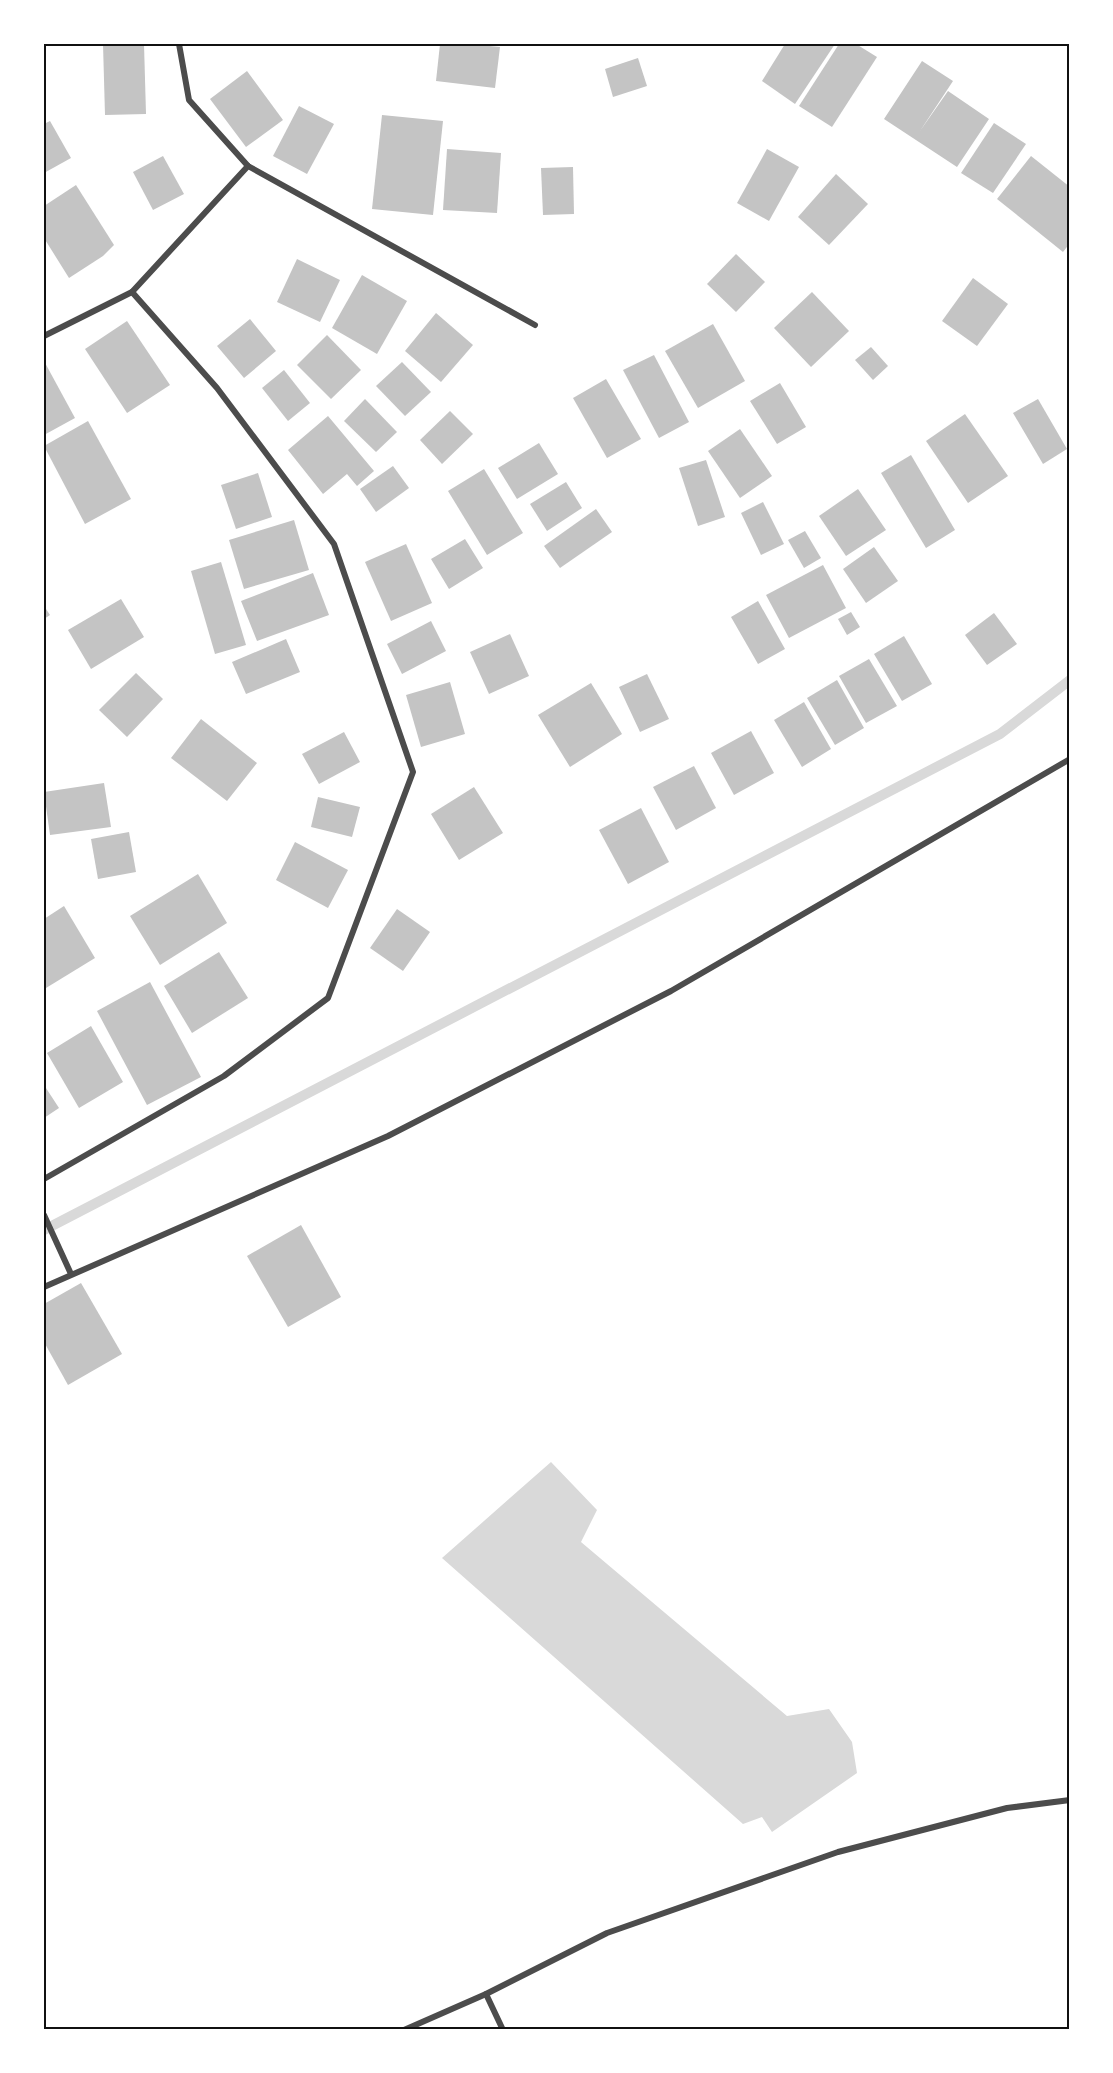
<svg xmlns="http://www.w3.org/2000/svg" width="1113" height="2073" viewBox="0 0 1113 2073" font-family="Signika,sans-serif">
<rect width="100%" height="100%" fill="#fff"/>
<polygon fill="#d9d9d9" points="551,1462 597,1510 581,1542 787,1716 829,1709 852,1742 857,1773 772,1832 762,1817 743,1824 442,1558"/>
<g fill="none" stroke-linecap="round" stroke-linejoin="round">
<polyline stroke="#d9d9d9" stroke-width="10" points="44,1230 1000,734 1070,680"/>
</g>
<g fill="#c4c4c4">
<polygon points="103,44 144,44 146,114 105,115"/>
<polygon points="440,44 469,44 500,47 495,88 436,81"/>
<polygon points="785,44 835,44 795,104 762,81"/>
<polygon points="839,44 856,44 877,57 832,127 799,106"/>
<polygon points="638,58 647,86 613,97 605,69"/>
<polygon points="922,61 953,81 920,131 948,91 989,119 957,167 884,119"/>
<polygon points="247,71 283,120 246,147 210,99"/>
<polygon points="299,106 334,124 307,174 273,156"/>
<polygon points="382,115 443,121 433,215 372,209"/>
<polygon points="50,121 71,158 44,173 44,124"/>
<polygon points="994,123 1026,144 993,193 961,173"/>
<polygon points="447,149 501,153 497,213 443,210"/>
<polygon points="767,149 799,167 769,221 737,203"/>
<polygon points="163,156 184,194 153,210 133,172"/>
<polygon points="1031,156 1070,187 1070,243 1063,252 997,199"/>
<polygon points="573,167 574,214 543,215 541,168"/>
<polygon points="836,174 868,204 829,245 798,217"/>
<polygon points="76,185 114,245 103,256 69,278 44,238 44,206"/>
<polygon points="736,254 765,282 736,312 707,284"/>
<polygon points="297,259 340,280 320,322 277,302"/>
<polygon points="362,275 407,301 377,354 332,328"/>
<polygon points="973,278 1008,304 977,346 942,321"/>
<polygon points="812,292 849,331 811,367 774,328"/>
<polygon points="436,313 473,345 441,382 405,351"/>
<polygon points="250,319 276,351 244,378 217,346"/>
<polygon points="127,321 170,385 127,413 85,349"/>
<polygon points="713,324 745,381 698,408 665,351"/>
<polygon points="327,335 361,370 331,399 297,365"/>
<polygon points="871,347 888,366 873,380 855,360"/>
<polygon points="654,355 689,422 659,438 623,370"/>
<polygon points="44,361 75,418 44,435"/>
<polygon points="402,362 431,392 405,416 376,386"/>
<polygon points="284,370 310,403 288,421 262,388"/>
<polygon points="606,379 641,439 607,458 573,398"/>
<polygon points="780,383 806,427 777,444 750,401"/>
<polygon points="365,399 397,432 376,452 344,421"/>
<polygon points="1038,399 1067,449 1043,464 1013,413"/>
<polygon points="450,411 473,434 442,464 420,440"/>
<polygon points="965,414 1008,476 968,503 926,441"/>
<polygon points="328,416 374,471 357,486 347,474 323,494 288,450"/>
<polygon points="88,421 131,499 85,524 44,446"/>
<polygon points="740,429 772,476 740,498 708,451"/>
<polygon points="539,443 558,474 517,499 498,468"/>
<polygon points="911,455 955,530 926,548 881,473"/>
<polygon points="706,460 725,517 698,526 679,468"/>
<polygon points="393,466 409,488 376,512 360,489"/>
<polygon points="484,469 523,533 487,555 448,491"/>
<polygon points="258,473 272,517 236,529 221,485"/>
<polygon points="566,482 582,508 547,531 530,504"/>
<polygon points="858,489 886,530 846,556 819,516"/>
<polygon points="763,502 784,544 761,555 741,513"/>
<polygon points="596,509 612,532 560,568 544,546"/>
<polygon points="294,520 309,570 244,589 229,540"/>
<polygon points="805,531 821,558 804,568 788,540"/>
<polygon points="465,539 483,568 449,589 431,559"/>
<polygon points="406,544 432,603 391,621 365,562"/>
<polygon points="874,547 898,581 866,603 843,569"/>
<polygon points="221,562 246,645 215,654 191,571"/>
<polygon points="823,565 846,608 789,638 766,595"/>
<polygon points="313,573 329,615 257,641 241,601"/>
<polygon points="121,599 144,637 91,669 68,630"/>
<polygon points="758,601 785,649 758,664 731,617"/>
<polygon points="44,606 50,615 44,619"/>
<polygon points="851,612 860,627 847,635 838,619"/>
<polygon points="994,613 1017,644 987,665 965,635"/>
<polygon points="431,621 446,651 402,674 387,644"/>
<polygon points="510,634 529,676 489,694 470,652"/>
<polygon points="904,636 932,684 902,701 874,654"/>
<polygon points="286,639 300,672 246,694 232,662"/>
<polygon points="869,659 897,706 866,723 839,676"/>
<polygon points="136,673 163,699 127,737 99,710"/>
<polygon points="647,674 669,719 640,732 619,687"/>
<polygon points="837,680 864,728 835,745 807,698"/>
<polygon points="450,682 465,734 421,747 406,695"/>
<polygon points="591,683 622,734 570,767 538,715"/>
<polygon points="804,702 831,749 802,767 774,720"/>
<polygon points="201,719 257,763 227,801 171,758"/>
<polygon points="751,731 774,773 734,795 711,753"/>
<polygon points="344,732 360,762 319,784 302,754"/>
<polygon points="694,766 716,808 676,830 653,787"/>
<polygon points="104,783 111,827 50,835 44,792"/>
<polygon points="474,787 503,833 459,860 431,814"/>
<polygon points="318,797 360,807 352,837 311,827"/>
<polygon points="641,808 669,862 628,884 599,830"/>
<polygon points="129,832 136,872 98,879 91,839"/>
<polygon points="295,842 348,870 328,908 276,880"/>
<polygon points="198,874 227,923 160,965 130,916"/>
<polygon points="64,906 95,958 46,988 44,984 44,919"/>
<polygon points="397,909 430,932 403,971 370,948"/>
<polygon points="219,952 248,998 192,1033 164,986"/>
<polygon points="150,982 201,1077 147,1105 97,1011"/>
<polygon points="91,1026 123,1082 79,1108 47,1053"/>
<polygon points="44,1085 59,1108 44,1118"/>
<polygon points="301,1225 341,1297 288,1327 247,1256"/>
<polygon points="81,1283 122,1354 68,1385 44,1342 44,1304"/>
</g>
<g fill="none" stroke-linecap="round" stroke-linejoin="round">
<g stroke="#4c4c4c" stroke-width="6">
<polyline points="179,44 189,100 248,166 535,325"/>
<polyline points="44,336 132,292 248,166"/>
<polyline points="44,1179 224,1076 328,998 413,772 334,544 217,388 132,292"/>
<polyline points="44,1215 71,1274"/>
<polyline points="44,1287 388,1136 671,991 1070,759"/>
<polyline points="486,1994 503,2030"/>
<polyline points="404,2030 486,1994 607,1933 838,1852 1007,1808 1070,1800"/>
</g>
</g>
<rect width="1113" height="2073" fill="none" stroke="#ffffff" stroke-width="90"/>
<rect x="45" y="45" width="1023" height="1983" fill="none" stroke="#111" stroke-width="2"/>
</svg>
